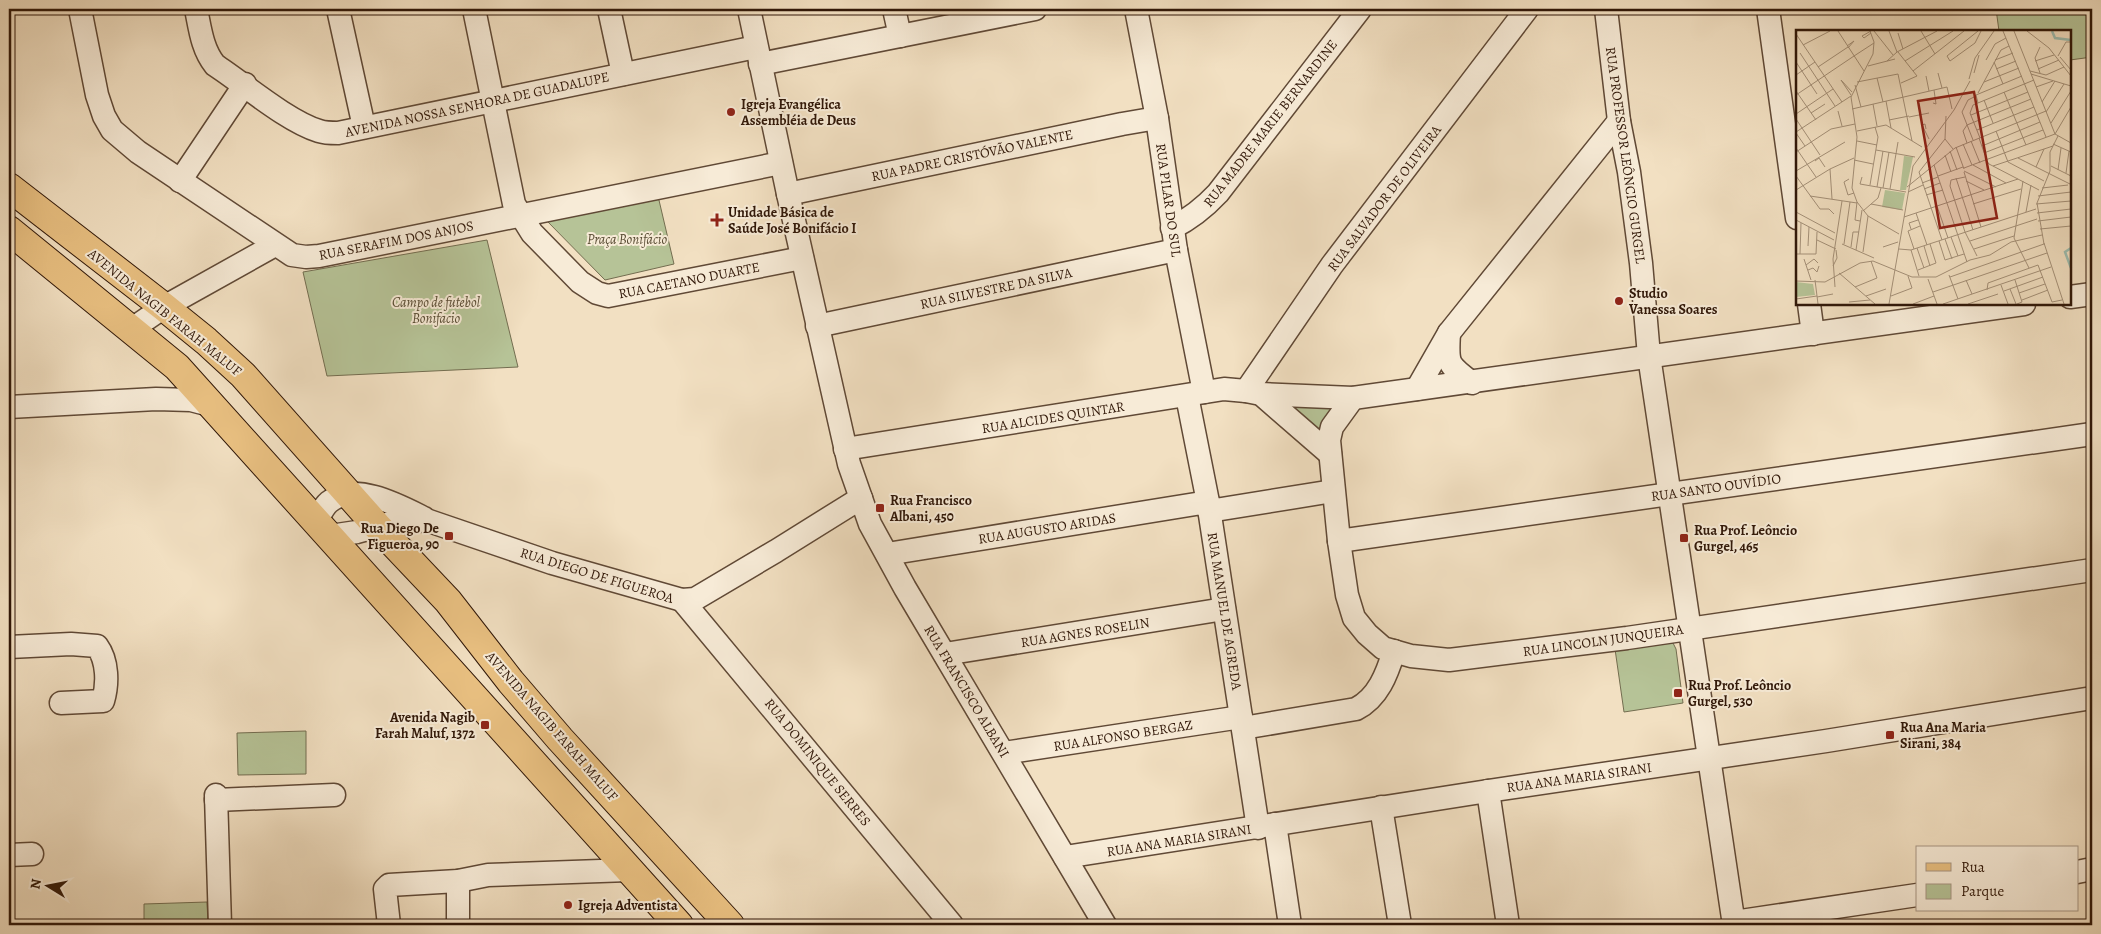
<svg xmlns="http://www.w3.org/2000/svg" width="2101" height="934" viewBox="0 0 2101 934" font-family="Alegreya,serif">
<rect width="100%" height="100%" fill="#f2e0c2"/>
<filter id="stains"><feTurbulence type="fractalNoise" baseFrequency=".004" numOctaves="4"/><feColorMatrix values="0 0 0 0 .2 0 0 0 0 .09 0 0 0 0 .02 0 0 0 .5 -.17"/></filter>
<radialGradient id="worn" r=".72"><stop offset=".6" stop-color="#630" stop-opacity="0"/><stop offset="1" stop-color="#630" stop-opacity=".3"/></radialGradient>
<g fill="#b6c397" stroke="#736d50">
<polygon points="1996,9 2092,9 2092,57 2070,60 2070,31 1999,31"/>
<polygon points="658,196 674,264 605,280 547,221"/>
<polygon points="487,240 518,367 327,376 303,272"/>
<polygon points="1347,400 1326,448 1281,403"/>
<polygon points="1666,642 1673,643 1676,649 1683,703 1624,712 1615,649"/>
<polygon points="306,731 306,774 238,775 237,733"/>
<polygon points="207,902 208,925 144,925 144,904"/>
</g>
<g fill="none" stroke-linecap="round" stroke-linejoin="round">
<defs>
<g id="minor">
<polyline points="80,9 97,95 104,116 112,130 138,152 292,255 306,257 319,256 781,163"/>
<path d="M 196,9 C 200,28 202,49 215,65 C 244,84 287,121 319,131 C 325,133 332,133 338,133 L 756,47"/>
<polyline points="338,9 364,127"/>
<polyline points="474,9 514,204 532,233 580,282 597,293 608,296 802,258"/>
<polyline points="609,9 623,74"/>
<polyline points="749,9 788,194 849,464 870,524 905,588 1105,925"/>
<polyline points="894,9 900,36"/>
<polyline points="1136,9 1157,118 1176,250 1204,392"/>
<polyline points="1606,9 1619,121 1629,172 1641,263 1649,356 1734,925"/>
<polyline points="1768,9 1797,218"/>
<polyline points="760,64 1035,9"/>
<polyline points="180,181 245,84"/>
<polyline points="788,194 1122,124 1157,118"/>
<path d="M 1172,228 C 1190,219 1204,208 1218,193 L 1360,9"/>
<polyline points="2070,297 2092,294"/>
<polyline points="1809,304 1813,334"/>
<polyline points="817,326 1176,250"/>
<polyline points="132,329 164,307 275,245"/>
<path d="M 1449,333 C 1447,364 1447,364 1472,383"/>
<polyline points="1417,389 1449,333 1619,121"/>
<polyline points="1246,391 1332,265 1527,9"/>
<polyline points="1261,394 1353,398 2024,304"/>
<polyline points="1187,396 1208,502 1258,828"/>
<polyline points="1353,398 1332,427 1329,440 1339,541 1347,595 1354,618 1367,634 1383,648 1411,656 1449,660 1627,638 2092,570"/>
<polyline points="9,407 156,399 191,400 214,406"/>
<polyline points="845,449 1224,389 1246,391 1261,394 1330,454"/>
<polyline points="1209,511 1333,491"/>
<path d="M 316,522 C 320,515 323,507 329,502 C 354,481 400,506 424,518"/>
<polyline points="330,536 357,532 401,520 429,521 552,563 682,600 695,599 776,551 861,498"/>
<polyline points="1339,541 2092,434"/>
<polyline points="887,554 1208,502"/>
<polyline points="682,600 952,925"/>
<path d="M 9,647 L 71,644 L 97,646 C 108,661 108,684 103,701 L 61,703"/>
<polyline points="945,654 1224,609"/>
<path d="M 1243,728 L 1356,709 C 1378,698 1387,674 1394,651"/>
<polyline points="1004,753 1241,717"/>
<polyline points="1488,791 1508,925"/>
<polyline points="216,795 220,925"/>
<polyline points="216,800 334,795"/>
<polyline points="1381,807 1400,925"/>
<polyline points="1275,824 1290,925"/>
<polyline points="9,855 32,854"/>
<polyline points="1065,857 1488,791 1826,741 2092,698"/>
<polyline points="2077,872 2092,869"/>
<polyline points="458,881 458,925"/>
<polyline points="1734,922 1917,895"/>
<polyline points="389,925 385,889 389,885 458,881 488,875 629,870"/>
</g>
<g id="major">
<polyline points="9,187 164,307 206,341 243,375 377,526 448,601 511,682 560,739 730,925"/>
<polyline points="9,230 177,367 679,925"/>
</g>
</defs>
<use href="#minor" stroke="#604936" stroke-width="25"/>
<use href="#major" stroke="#301708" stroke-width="30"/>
<use href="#minor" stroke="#f7ebd7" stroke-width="22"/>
<use href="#major" stroke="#e9c081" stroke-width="28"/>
</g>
<g fill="#8f2418" stroke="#f7ebd7" stroke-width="2">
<circle cx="731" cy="112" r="5"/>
<path d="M714.5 212.5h5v5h5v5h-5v5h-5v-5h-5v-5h5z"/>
<circle cx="1619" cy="301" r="5"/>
<rect x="875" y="503" width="10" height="10" rx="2.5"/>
<rect x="444" y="531" width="10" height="10" rx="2.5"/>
<rect x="1679" y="533" width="10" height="10" rx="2.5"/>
<rect x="1673" y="688" width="10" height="10" rx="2.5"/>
<rect x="480" y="720" width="10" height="10" rx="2.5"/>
<rect x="1885" y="730" width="10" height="10" rx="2.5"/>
<circle cx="568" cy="905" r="5"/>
</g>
<g text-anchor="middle" stroke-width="4" stroke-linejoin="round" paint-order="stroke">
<g font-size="14" fill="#301708" stroke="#f7ebd7">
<text transform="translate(477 104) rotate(-12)" y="5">AVENIDA NOSSA SENHORA DE GUADALUPE</text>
<text transform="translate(1270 123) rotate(-52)" y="5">RUA MADRE MARIE BERNARDINE</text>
<text transform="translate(972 155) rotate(-12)" y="5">RUA PADRE CRISTÓVÃO VALENTE</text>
<text transform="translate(1626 155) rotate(82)" y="5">RUA PROFESSOR LEÔNCIO GURGEL</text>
<text transform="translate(1384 198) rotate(-53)" y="5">RUA SALVADOR DE OLIVEIRA</text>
<text transform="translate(1169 200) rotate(82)" y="5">RUA PILAR DO SUL</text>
<text transform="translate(396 240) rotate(-11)" y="5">RUA SERAFIM DOS ANJOS</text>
<text transform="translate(689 280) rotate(-11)" y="5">RUA CAETANO DUARTE</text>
<text transform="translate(996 288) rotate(-12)" y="5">RUA SILVESTRE DA SILVA</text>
<text transform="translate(165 312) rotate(39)" y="5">AVENIDA NAGIB FARAH MALUF</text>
<text transform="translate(1053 417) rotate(-9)" y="5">RUA ALCIDES QUINTAR</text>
<text transform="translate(1716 487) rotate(-8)" y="5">RUA SANTO OUVÍDIO</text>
<text transform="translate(1047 528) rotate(-9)" y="5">RUA AUGUSTO ARIDAS</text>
<text transform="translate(597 575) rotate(17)" y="5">RUA DIEGO DE FIGUEROA</text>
<text transform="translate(1225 611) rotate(81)" y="5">RUA MANUEL DE AGREDA</text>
<text transform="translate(1085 632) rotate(-9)" y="5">RUA AGNES ROSELIN</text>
<text transform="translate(1603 640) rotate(-8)" y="5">RUA LINCOLN JUNQUEIRA</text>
<text transform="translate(967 691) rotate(59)" y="5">RUA FRANCISCO ALBANI</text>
<text transform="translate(552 726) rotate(49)" y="5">AVENIDA NAGIB FARAH MALUF</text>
<text transform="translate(1123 735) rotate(-9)" y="5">RUA ALFONSO BERGAZ</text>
<text transform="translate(818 762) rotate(51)" y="5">RUA DOMINIQUE SERRES</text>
<text transform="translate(1579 777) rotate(-8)" y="5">RUA ANA MARIA SIRANI</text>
<text transform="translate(1179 840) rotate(-9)" y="5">RUA ANA MARIA SIRANI</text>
</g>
<g font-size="14" font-weight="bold" fill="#301708" stroke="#f7ebd7" text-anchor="start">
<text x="741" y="109">Igreja Evangélica<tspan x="741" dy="16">Assembléia de Deus</tspan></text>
<text x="728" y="217">Unidade Básica de<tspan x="728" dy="16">Saúde José Bonifácio I</tspan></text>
<text x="1629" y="298">Studio<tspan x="1629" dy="16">Vanessa Soares</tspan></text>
<text x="890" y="505">Rua Francisco<tspan x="890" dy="16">Albani, 450</tspan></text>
<text x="439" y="533" text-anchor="end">Rua Diego De<tspan x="439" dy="16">Figueroa, 90</tspan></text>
<text x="1694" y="535">Rua Prof. Leôncio<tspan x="1694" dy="16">Gurgel, 465</tspan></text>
<text x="1688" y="690">Rua Prof. Leôncio<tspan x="1688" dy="16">Gurgel, 530</tspan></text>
<text x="475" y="722" text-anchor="end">Avenida Nagib<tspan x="475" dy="16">Farah Maluf, 1372</tspan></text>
<text x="1900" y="732">Rua Ana Maria<tspan x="1900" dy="16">Sirani, 384</tspan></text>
<text x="578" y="910">Igreja Adventista</text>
</g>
<g font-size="14" font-style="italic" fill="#584b33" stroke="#f7ebd7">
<text x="627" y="244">Praça Bonifácio</text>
<text x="436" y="307">Campo de futebol<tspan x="436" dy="16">Bonifacio</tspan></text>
</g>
</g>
<g transform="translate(1796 30)">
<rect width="275" height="275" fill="#f2e0c2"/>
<path d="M 108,126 L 117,127 L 110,160 L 104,160 ZM 89,160 L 109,163 L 106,180 L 86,177 ZM 0,252 L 17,254 L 19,265 L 0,267 Z" fill="#b6c397"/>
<path fill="none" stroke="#9cbdb0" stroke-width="2.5" d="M 256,1 L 259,8 L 275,10M 275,218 L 269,222 L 275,238"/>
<path fill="none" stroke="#a49078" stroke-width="1" d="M 42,1 L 68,41M 74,1 L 78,12 L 77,24 L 55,67 L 61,107 L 56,158 L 61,172 L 72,186 L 103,204M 75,1 L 66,6 L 68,8 L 75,3M 78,1 L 97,25M 93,1 L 101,22M 125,1 L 139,24M 182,1 L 151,26 L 154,31 L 179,13 L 185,1M 207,1 L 250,107M 218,1 L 259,104 L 275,113M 231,1 L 253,18 L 275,46M 102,3 L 107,19M 0,4 L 46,72M 7,15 L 34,1M 51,16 L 58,11 L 52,18M 102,22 L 121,46 L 105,53M 4,23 L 39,76M 58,26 L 78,13M 262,26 L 270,12 L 275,12M 264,27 L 275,40M 190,30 L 199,14 L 210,8M 199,30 L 217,23M 91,31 L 101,22 L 141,1M 109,31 L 157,1M 239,31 L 258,25M 0,32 L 21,64M 198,32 L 207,54M 72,36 L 99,29M 22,37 L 52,17M 200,39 L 220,31M 242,39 L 263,30M 117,41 L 168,1M 234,41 L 250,45 L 268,37M 142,43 L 146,58M 178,43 L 183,25M 244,43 L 239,28 L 244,17M 235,44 L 275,56M 0,45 L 19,32M 130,46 L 133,61M 81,48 L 87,72M 173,49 L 179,28 L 198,1M 61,52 L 102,44 L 116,111M 188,52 L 223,38M 59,55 L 65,77M 240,57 L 257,51M 0,61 L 20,90M 208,62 L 230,115M 182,63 L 205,20 L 213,16M 0,65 L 58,26M 55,65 L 45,50 L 56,62M 188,70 L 197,93M 90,71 L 95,98M 246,72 L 259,51M 137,73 L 140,74 L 138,60M 182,73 L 180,65 L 226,46M 77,74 L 81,96M 56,79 L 151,57 L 156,79M 42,81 L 46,96M 250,82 L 268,54M 15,83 L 29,74M 0,84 L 37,59M 175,85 L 232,62M 150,86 L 149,109 L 157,119M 113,87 L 133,83M 0,89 L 24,125M 93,90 L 113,86M 255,93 L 275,61M 171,95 L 235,69M 171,95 L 167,101 L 171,113M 130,99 L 129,94 L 126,95 L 133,109M 181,100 L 238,77M 61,101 L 90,95 L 126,117M 200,101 L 212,132 L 248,151M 0,102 L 55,66M 0,103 L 9,116M 183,108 L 189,125M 184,108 L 174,83 L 177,75 L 238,50M 177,110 L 166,82 L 172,70 L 180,66M 61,111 L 81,115M 175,111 L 184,133M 167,114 L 176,135M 257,114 L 275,122M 186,116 L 244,92M 160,117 L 168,139M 0,118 L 20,147M 80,120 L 119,127M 154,121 L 161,140M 0,122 L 35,99 L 59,94M 188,123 L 247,100M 149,125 L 155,142M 222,128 L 274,154M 58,130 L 77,134M 190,130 L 193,134 L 243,160M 19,131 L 23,128 L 29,137M 138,135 L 171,232M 177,135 L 210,153M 197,136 L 257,116M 255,136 L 275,146M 240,137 L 248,119M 168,138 L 259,104 L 275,77M 262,140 L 265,118M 0,141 L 49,112M 168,141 L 200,157M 168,142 L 185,197M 270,143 L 273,121M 0,146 L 24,179 L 33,179 L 38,184M 142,146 L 167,137M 66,147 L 64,154 L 110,162M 169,147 L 155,150 L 154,156 L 169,202 L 181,226M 160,148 L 177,200M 53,149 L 48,152 L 52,165 L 58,163M 170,151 L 188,160M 227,151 L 218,208 L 233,238M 126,153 L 142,147M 74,155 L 82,107 L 79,97M 81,157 L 87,121M 111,157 L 159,118 L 250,81M 87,158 L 93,122M 246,158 L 272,155M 94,159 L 102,112M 128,159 L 144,153M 0,160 L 34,139M 112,162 L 127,155M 130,165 L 147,160M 14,166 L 61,173M 242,166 L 275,162M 36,169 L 34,139 L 58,128M 61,172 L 59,190 L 64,191M 75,174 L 107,180M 177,174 L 225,159M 240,174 L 275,171M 141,176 L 152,208M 67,181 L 82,168 L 85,158M 0,182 L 39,203M 230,182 L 235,155M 120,183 L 131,215M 241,183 L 275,179M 108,187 L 222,149M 0,190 L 38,210M 242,191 L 275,187M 115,199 L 113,193 L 122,190M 244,199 L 275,196M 155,207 L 162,226M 149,209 L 156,229M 21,210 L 40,219M 146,210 L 123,142 L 149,109M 143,211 L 149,230 L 168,224M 174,211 L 241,189M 248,213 L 268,274M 46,214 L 78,228M 48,214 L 54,172M 248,214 L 241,173 L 254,141 L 254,122 L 262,106M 12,216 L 13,197M 128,216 L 134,236M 55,217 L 57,202 L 63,202M 87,217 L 102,212M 121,218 L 128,238M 103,219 L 115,220 L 240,179M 118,219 L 112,201 L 124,196M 178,219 L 218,206M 60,220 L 66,180M 115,220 L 123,246M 67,222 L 72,186M 0,224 L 20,224 L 21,202M 4,224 L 5,193M 8,229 L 15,250M 10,235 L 18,229 L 22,233M 37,236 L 41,228 L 40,220M 12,240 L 17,238 L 21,242 L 23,236M 122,240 L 140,233 L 134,214M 43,243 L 79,274M 153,245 L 162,269M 154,247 L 248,214M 132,249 L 141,274M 19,250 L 22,274M 170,250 L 176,264M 219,250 L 226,272 L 221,274M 0,251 L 29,252 L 64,233 L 77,231 L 116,247 L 140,247 L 174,230 L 194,225 L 215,212 L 246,205M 205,255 L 212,274M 39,257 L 37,229 L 46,171M 59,257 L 81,248 L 75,231M 214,259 L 220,274M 191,260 L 192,253 L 242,235 L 256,272 L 266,270M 208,261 L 247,247M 137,262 L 251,223M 223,263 L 249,254M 70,266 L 90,259M 95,266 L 116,258 L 112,246M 21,267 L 37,264M 0,269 L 21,266M 226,270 L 252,260M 53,272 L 74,270M 93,274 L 117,136 L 158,80 L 174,51M 117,274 L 138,266M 147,274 L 255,237M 172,274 L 202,264"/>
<path fill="#8f2418" fill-opacity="0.15" stroke="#8f2418" stroke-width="2.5" d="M 178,62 L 201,188 L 144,198 L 122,71 Z"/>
<rect width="275" height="275" fill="none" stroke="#301708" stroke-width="2.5"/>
</g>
<rect width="2101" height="934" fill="none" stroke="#f2e0c2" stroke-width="30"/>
<rect x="10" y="10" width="2081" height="914" fill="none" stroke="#301708" stroke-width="2.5"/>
<rect x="15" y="15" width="2071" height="904" fill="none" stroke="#301708"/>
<rect x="1916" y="846" width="162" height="65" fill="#f7ebd7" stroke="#a79684"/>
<rect x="1926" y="863" width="25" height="8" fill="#e9c081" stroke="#a79684"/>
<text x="1961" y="872" font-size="15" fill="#301708">Rua</text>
<rect x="1926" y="884" width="25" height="15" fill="#b6c397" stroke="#a79684"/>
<text x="1961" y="896" font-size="15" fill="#301708">Parque</text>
<g transform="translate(48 886) rotate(280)" stroke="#f7ebd7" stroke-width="4" paint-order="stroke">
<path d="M0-4L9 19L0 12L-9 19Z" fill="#301708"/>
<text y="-8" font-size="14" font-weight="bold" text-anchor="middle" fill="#301708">N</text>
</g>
<rect width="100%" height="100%" filter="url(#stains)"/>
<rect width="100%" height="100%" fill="url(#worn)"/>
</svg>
